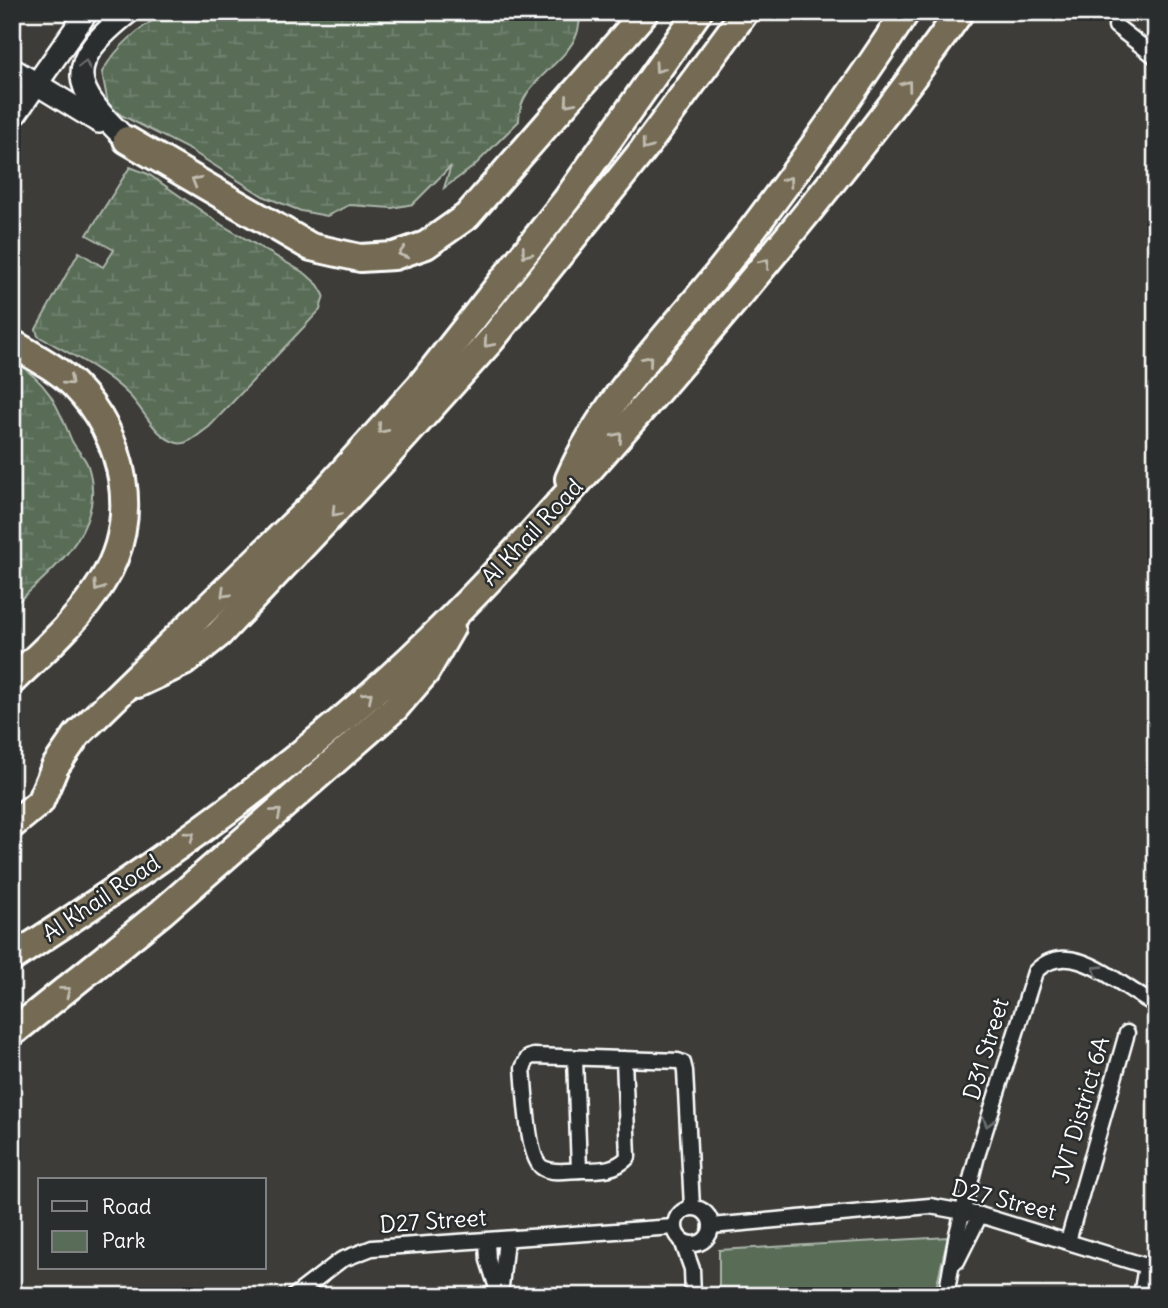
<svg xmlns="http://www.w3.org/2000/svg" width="1168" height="1308" viewBox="0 0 1168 1308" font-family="Delius,sans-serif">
<defs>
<pattern id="wetland-marsh" width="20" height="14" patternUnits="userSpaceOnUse" patternTransform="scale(1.75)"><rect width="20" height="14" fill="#586c57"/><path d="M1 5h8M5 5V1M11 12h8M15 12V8" fill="none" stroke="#718270"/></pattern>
</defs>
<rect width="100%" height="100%" fill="#3d3c38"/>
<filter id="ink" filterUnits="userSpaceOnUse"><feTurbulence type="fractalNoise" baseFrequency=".0143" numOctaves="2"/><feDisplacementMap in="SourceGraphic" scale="14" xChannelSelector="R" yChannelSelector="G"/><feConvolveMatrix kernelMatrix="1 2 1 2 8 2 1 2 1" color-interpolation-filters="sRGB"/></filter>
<g filter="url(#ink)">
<g fill="url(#wetland-marsh)" stroke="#acb6ab" stroke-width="2">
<path d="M 166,12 L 581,12 C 580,19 579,28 577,34 C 563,68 518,82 519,121 L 473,167 L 444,188 L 451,166 L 413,204 L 392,208 L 349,205 L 327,216 L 301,211 L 263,196 L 190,150 L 121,115 L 108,104 L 102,72 C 118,45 139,28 166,12 Z"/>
<path d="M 130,167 L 148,174 L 222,225 L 306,274 L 318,285 L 324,295 L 320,310 L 209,427 C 200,433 188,446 177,443 C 154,437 144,409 128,394 C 103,369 68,353 38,336 L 36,329 L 79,252 L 103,267 L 114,250 L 87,235 Z"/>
<path d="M 12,360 C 47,382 56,401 71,439 C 75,449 85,456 88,466 C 108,528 53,570 12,607 L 12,557 L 20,558 L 12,552 Z"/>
</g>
<polygon fill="#586c57" stroke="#acb6ab" stroke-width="2" points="948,1237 934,1296 719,1296 719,1250"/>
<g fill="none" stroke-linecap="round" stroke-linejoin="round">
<defs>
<g id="street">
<polyline points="1116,26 1156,57"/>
<polyline points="575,1058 579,1170"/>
<path d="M 624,1059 L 628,1157 C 615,1171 599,1170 582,1170 C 570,1170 554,1174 543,1168 C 527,1160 525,1087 523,1068 L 528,1058 L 533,1056 C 582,1058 630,1059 678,1061 L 683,1063 L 685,1071 L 692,1207"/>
<circle cx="693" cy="1226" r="18"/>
<polyline points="711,1226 930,1206 980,1215 1156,1269"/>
<polyline points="487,1241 488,1260 499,1294"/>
<polyline points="682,1241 692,1269 693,1296"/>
<polyline points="1068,1241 1127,1033"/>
<polyline points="957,1261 980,1215"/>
<polyline points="294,1296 341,1260 372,1248 674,1227"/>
<polyline points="500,1296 506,1239"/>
<path d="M 946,1296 L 957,1234 L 977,1156 L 1035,972 C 1071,934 1121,988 1156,1005"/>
<polyline points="1141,1296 1146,1266"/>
</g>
<g id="secondary">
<polyline points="12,69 99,122"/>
<polyline points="12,119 87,12"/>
<path d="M 127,140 C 71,86 62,65 129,12"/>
</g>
<g id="highway">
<polyline points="127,140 311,247 360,258 394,256 426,245 467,216 645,12"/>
<path d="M 12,343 C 33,356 57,368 74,385 C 125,436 142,519 102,582 C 79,620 44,650 12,681"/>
<path d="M 569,479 C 606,394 676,329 732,256 C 793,177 851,95 906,12"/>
<polyline points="137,684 184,662 219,634 386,457 492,339 643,150 745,12"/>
<polyline points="12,825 40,802 55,767 77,735 312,506 420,386 567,199 698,12"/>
<path d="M 12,958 C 120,888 228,815 326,733 C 448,633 553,512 656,393 C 762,270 866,145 960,12"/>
<polyline points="12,1033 162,912 395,708 425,673 451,628"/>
</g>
</defs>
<use href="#street" stroke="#fff" stroke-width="19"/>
<use href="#secondary" stroke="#fff" stroke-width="26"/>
<use href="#highway" stroke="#fff" stroke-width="32"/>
<use href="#street" stroke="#2a2d2e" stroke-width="14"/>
<use href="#secondary" stroke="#2a2d2e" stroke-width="21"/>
<use href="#highway" stroke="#746b52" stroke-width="26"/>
</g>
<defs><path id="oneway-chevron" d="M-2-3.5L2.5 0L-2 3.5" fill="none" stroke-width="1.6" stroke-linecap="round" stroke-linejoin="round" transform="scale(1.75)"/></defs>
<g stroke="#6a6c6d">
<use href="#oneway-chevron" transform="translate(85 65) rotate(-76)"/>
<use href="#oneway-chevron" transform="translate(1097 970) rotate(-148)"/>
<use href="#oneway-chevron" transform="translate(988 1122) rotate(107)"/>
</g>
<g stroke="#c0bcb1">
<use href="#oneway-chevron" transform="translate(659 68) rotate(125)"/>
<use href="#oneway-chevron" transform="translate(907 85) rotate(-53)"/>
<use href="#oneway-chevron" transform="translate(569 102) rotate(131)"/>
<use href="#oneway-chevron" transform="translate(646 146) rotate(127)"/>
<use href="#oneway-chevron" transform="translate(196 181) rotate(-149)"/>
<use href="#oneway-chevron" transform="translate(788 181) rotate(-54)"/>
<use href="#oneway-chevron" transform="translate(403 253) rotate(164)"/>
<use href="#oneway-chevron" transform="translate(526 253) rotate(127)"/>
<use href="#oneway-chevron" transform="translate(765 263) rotate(-51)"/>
<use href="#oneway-chevron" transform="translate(488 343) rotate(131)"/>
<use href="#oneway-chevron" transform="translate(648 360) rotate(-50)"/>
<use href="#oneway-chevron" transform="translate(69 381) rotate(42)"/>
<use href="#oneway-chevron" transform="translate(382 429) rotate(131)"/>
<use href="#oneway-chevron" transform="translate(618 437) rotate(-49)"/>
<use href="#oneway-chevron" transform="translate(336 512) rotate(133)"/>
<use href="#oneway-chevron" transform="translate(98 587) rotate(124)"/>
<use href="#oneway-chevron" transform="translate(225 593) rotate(136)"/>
<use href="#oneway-chevron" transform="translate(368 696) rotate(-42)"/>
<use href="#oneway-chevron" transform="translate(277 813) rotate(-41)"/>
<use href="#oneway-chevron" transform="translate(190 836) rotate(-36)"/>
<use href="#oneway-chevron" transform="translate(66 991) rotate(-38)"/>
</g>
</g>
<g text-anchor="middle" stroke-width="5" stroke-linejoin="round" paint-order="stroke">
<g font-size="23" fill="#fff" stroke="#2a2d2e">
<text transform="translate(532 532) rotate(-47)" y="8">Al Khail Road</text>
<text transform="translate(101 898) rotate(-34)" y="8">Al Khail Road</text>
<text transform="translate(986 1049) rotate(-73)" y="8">D31 Street</text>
<text transform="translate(1081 1110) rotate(-74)" y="8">JVT District 6A</text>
<text transform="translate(1004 1200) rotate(14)" y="8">D27 Street</text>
<text transform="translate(433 1221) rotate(-4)" y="8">D27 Street</text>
</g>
</g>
<rect width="1168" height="1308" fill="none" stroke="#2a2d2e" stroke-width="42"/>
<rect x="21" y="21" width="1126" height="1266" fill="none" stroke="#fff" stroke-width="2.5" filter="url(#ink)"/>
<rect x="38" y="1178" width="228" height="91" fill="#2a2d2e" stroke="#7f8182" stroke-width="2"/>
<rect x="52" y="1201" width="35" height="10" fill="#2a2d2e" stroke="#7f8182" stroke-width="2"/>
<text x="102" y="1214" font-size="21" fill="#ffffff">Road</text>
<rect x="52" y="1231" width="35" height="21" fill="#586c57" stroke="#7f8182" stroke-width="2"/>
<text x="102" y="1248" font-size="21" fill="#ffffff">Park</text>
</svg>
